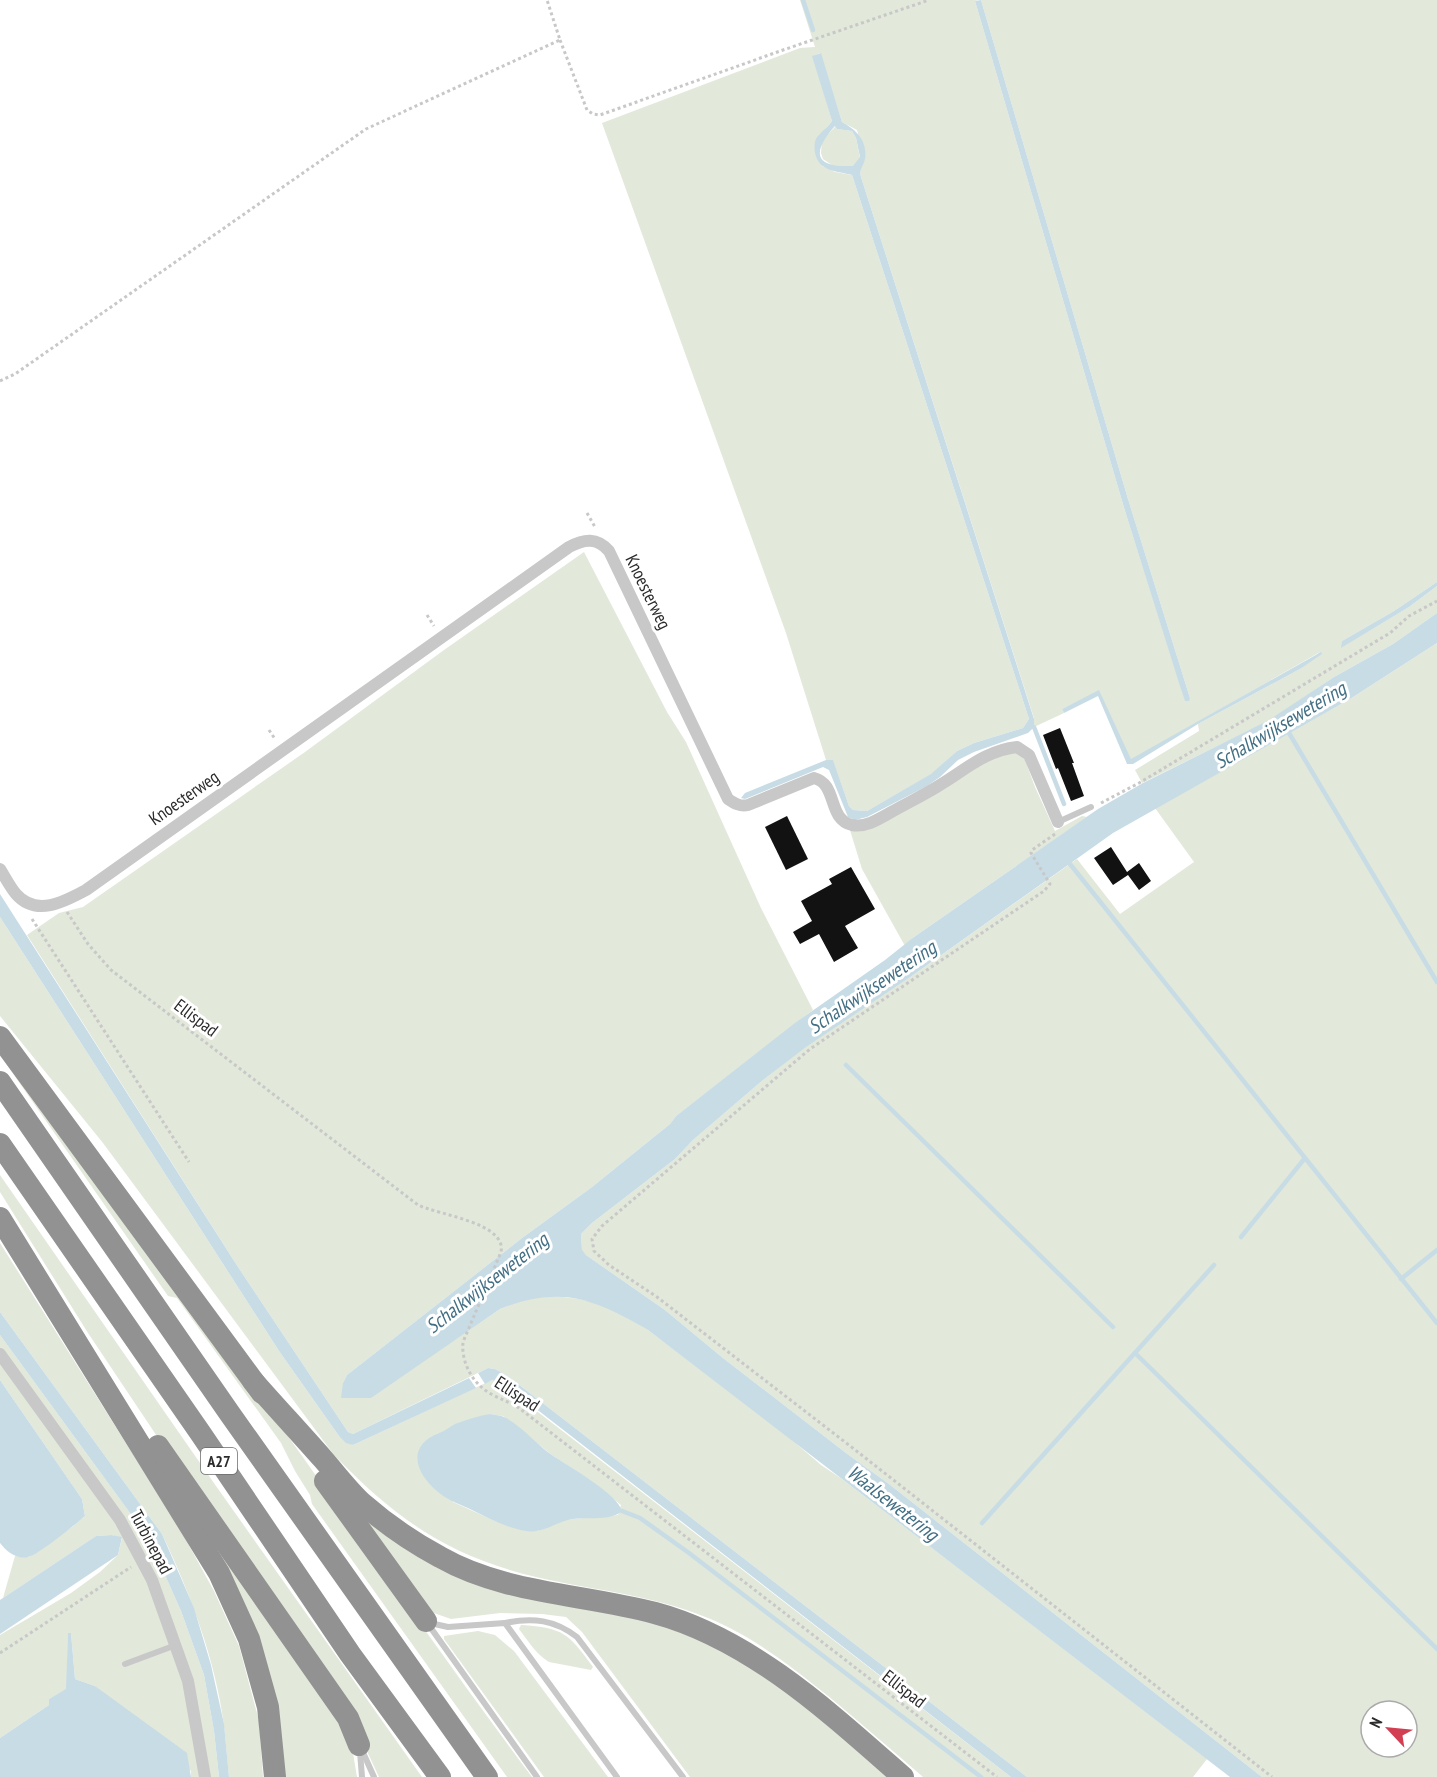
<svg xmlns="http://www.w3.org/2000/svg" width="1437" height="1777" viewBox="0 0 1437 1777" font-family="'PT Sans Narrow',sans-serif">
<rect width="100%" height="100%" fill="#fff"/>
<g fill="#e2e8da" fill-rule="evenodd">
<polygon points="800,0 978,0 975,1 1125,511 1185,700 1188,701 1190,698 1128,499 981,0 1437,0 1437,582 1394,611 1342,641 1342,647 1409,607 1437,586 1437,613 1393,644 1334,677 1270,720 1142,783 1135,770 1199,731 1198,724 1300,669 1320,652 1131,760 1099,691 1062,709 1064,713 1034,727 1034,718 861,177 860,169 865,158 857,130 842,122 820,53 813,56 832,121 816,140 822,166 835,172 852,175 1029,719 1023,728 974,743 957,751 932,774 867,811 853,810 849,806 833,761 826,760 786,633 602,123 800,48 815,47"/>
<polygon points="836,126 837,129 852,131 856,138 860,158 853,167 832,165 823,159 821,153 822,140"/>
<polygon points="584,552 667,712 686,742 761,908 813,1010 676,1116 670,1124 592,1187 522,1238 347,1375 343,1383 453,1341 500,1309 515,1303 531,1298 554,1296 579,1299 596,1303 619,1313 648,1330 778,1428 821,1465 842,1479 1207,1759 1193,1777 1027,1777 505,1374 495,1369 488,1368 353,1434 348,1432 238,1267 27,935 59,913 83,907 305,752 444,650"/>
<path d="M 1437,643 L 1437,1777 L 1262,1777 L 889,1484 L 846,1453 L 723,1358 L 665,1310 L 586,1255 L 582,1251 L 581,1234 L 592,1223 L 675,1159 L 693,1140 L 763,1080 L 806,1046 L 909,978 L 1077,859 L 1120,914 L 1194,862 L 1155,808 L 1350,699 ZM 1371,1711 L 1407,1711 L 1407,1747 L 1371,1747 Z"/>
<polygon points="1015,751 1025,760 1035,787 1055,831 1082,816 1087,817 914,937 905,946 862,869 849,827 851,828 985,759"/>
<path d="M 0,917 L 279,1351 L 339,1436 L 353,1445 L 492,1380 L 499,1382 L 1011,1777 L 923,1777 C 893,1751 863,1725 833,1700 C 794,1669 755,1637 708,1618 C 650,1594 596,1591 536,1577 C 448,1556 396,1519 334,1455 L 103,1143 L 0,1016 ZM 490,1414 L 503,1416 L 552,1455 L 590,1480 L 621,1505 L 618,1515 L 563,1520 L 537,1531 L 527,1531 L 495,1521 L 453,1502 L 437,1434 Z"/>
<path d="M 0,1055 C 55,1125 111,1195 164,1266 C 291,1434 406,1609 532,1777 L 507,1777 L 312,1504 L 310,1495 L 295,1471 L 281,1443 L 177,1298 L 168,1296 Z"/>
<polygon points="0,1175 216,1486 422,1777 379,1777 366,1749 88,1333 0,1192"/>
<path d="M 0,1243 L 180,1529 L 214,1591 L 239,1646 L 259,1721 L 263,1777 L 229,1777 C 227,1760 226,1743 224,1726 C 216,1661 190,1593 162,1534 L 0,1312 Z"/>
<polygon points="0,1335 149,1539 181,1611 204,1675 214,1731 219,1777 191,1777 191,1771 95,1686 75,1679 71,1633 68,1633 67,1689 49,1699 49,1705 0,1738 0,1635 71,1593 100,1572 118,1555 122,1538 111,1535 96,1536 3,1598 15,1556 29,1557 72,1527 85,1516 82,1499 0,1380"/>
<polygon points="142,1430 351,1741 357,1777 280,1777 275,1721"/>
<polygon points="353,1502 430,1558 660,1620 768,1674 894,1777 690,1777 582,1632 566,1617 542,1614 500,1613 451,1619 428,1611"/>
<path d="M 521,1625 C 564,1628 568,1633 593,1667 L 591,1670 L 549,1662 C 536,1654 528,1641 519,1629 Z"/>
<polygon points="478,1631 495,1635 514,1651 608,1777 544,1777 444,1639 444,1636"/>
</g>
<g fill="#c8dce6" fill-rule="evenodd">
<polygon points="981,0 1128,499 1190,698 1189,701 1185,701 1179,683 1125,511 975,1"/>
<path d="M 821,53 L 842,122 C 855,129 868,140 865,159 C 863,167 859,169 861,177 L 1034,719 L 1034,727 L 1028,733 L 974,752 L 958,760 L 940,777 L 927,786 L 867,817 L 855,820 L 848,817 L 829,770 L 823,767 L 745,799 L 741,798 L 745,793 L 826,760 L 833,760 L 849,806 L 853,810 L 867,811 L 931,774 L 957,751 L 974,743 L 1023,728 L 1029,719 L 852,175 C 837,171 819,172 815,153 C 814,147 814,139 819,135 C 823,130 828,127 832,121 L 812,56 ZM 835,126 L 837,129 L 852,131 L 856,138 L 860,157 L 853,166 C 847,166 840,166 833,165 C 807,160 826,136 835,126 Z"/>
<polygon points="1437,582 1437,586 1409,607 1341,648 1342,641 1394,611"/>
<path d="M 1437,613 L 1437,643 L 1350,699 L 1113,833 L 909,978 L 806,1047 L 763,1080 L 693,1140 L 675,1159 L 592,1223 L 581,1234 L 582,1250 L 586,1255 L 665,1310 L 723,1358 L 846,1453 L 889,1484 L 1262,1777 L 1230,1777 L 648,1330 C 594,1299 561,1285 500,1309 L 371,1398 L 341,1398 L 343,1383 L 347,1375 L 522,1238 L 592,1187 L 670,1124 L 676,1116 L 795,1023 L 885,960 L 914,937 L 1098,809 L 1143,783 L 1269,720 L 1334,677 L 1393,644 Z"/>
<polygon points="1321,652 1322,654 1300,669 1198,724 1133,764 1127,764 1098,696 1064,713 1062,709 1099,690 1131,759"/>
<polygon points="0,894 238,1267 348,1432 353,1434 469,1378 476,1388 353,1445 346,1443 339,1436 279,1351 0,917"/>
<polygon points="0,1312 162,1534 194,1608 211,1665 224,1724 229,1777 219,1777 214,1731 204,1675 181,1611 149,1539 0,1335"/>
<polygon points="488,1368 495,1369 505,1374 1027,1777 1011,1777 508,1387 492,1380 485,1384 478,1373"/>
<path d="M 0,1380 L 82,1499 L 85,1516 C 76,1524 38,1555 28,1557 C 17,1560 6,1551 0,1543 Z"/>
<path d="M 490,1414 C 495,1415 500,1415 504,1417 C 522,1426 536,1444 552,1455 C 568,1466 618,1494 622,1511 C 611,1521 588,1517 573,1519 C 557,1521 543,1534 526,1531 C 508,1528 490,1519 474,1511 C 462,1505 449,1501 438,1492 C 415,1473 406,1446 439,1433 C 445,1431 449,1427 455,1424 C 466,1420 478,1416 490,1414 Z"/>
<polygon points="111,1535 122,1537 118,1555 0,1634 0,1600 96,1536"/>
<polygon points="68,1633 71,1633 75,1679 95,1686 187,1753 191,1777 0,1777 0,1738 49,1705 49,1699 66,1689"/>
</g>
<g fill="none" stroke-linecap="round" stroke-linejoin="round">
<g stroke="#c8dce6" stroke-width="4.5">
<polyline points="803,0 813,30"/>
<polyline points="1034,727 1064,804"/>
<polyline points="1286,728 1437,982"/>
<polyline points="1066,859 1437,1323"/>
<polyline points="846,1065 1113,1327"/>
<polyline points="1241,1237 1305,1158"/>
<polyline points="1401,1279 1437,1250"/>
<polyline points="1135,1353 1437,1649"/>
<polyline points="622,1511 640,1518 689,1553 981,1777"/>
<polyline points="982,1523 1214,1265"/>
</g>
</g>
<g fill="#121212">
<polygon points="1060,728 1074,763 1072,763 1084,796 1071,801 1058,768 1056,769 1043,735"/>
<polygon points="787,816 808,859 786,870 765,827"/>
<polygon points="1111,847 1127,872 1139,863 1151,881 1139,890 1128,875 1113,885 1094,858"/>
<polygon points="851,867 875,909 845,926 858,948 834,962 819,934 800,944 793,932 812,921 801,901 832,884 829,879"/>
</g>
<g fill="none" stroke-linecap="round" stroke-linejoin="round">
<g stroke="#c8c8c8" stroke-width="3" stroke-dasharray="3 3" stroke-linecap="butt">
<polyline points="560,40 587,110 593,114 600,115 783,50 929,0"/>
<polyline points="0,381 15,374 366,129 560,40 547,0"/>
<polyline points="587,513 595,527"/>
<polyline points="427,615 434,626"/>
<polyline points="269,730 275,739"/>
<polyline points="1101,803 1139,783 1390,633 1409,616 1437,601"/>
<polyline points="1055,834 1032,850 1031,853 1050,884 1044,891 810,1049 602,1226 592,1239 594,1251 609,1265 657,1297 854,1449 1272,1777"/>
<path d="M 67,912 L 88,944 L 111,970 L 418,1205 C 439,1215 507,1223 501,1252 L 463,1342 C 461,1363 473,1385 493,1395 C 502,1400 510,1402 519,1408 L 997,1777"/>
<polyline points="32,919 189,1162"/>
<polyline points="0,1653 131,1567"/>
</g>
<g stroke="#c8c8c8" stroke-width="6">
<polyline points="1058,822 1091,807"/>
<polyline points="430,1623 448,1627 505,1623 617,1777"/>
<path d="M 505,1623 C 533,1617 555,1620 577,1637 L 683,1777"/>
<polyline points="428,1624 537,1777"/>
<polyline points="125,1664 176,1645"/>
<polyline points="361,1748 374,1777"/>
<polyline points="360,1752 362,1777"/>
</g>
<g stroke="#c8c8c8" stroke-width="12">
<path d="M 0,869 C 5,877 10,887 16,894 C 36,917 64,902 86,890 L 569,547 C 584,539 597,537 609,551 L 728,799 C 734,803 740,807 748,805 L 814,778 C 838,784 827,819 852,825 C 867,828 882,817 895,810 C 911,801 928,793 943,783 C 967,768 988,750 1017,747 L 1029,755 L 1058,822"/>
<polyline points="0,1354 120,1520 152,1580 188,1681 205,1777"/>
</g>
<g stroke="#929292" stroke-width="22">
<polyline points="0,1037 262,1393"/>
<polyline points="0,1082 230,1414 487,1777"/>
<polyline points="0,1144 201,1434 350,1654 440,1777"/>
<polyline points="0,1218 219,1573 249,1639 268,1707 275,1777"/>
<path d="M 253,1381 C 276,1407 300,1433 323,1459 C 336,1474 348,1490 362,1503 C 386,1524 412,1542 440,1557 C 505,1594 584,1594 655,1613 C 751,1639 830,1713 903,1777"/>
<polyline points="158,1446 348,1718 359,1745"/>
<polyline points="325,1481 426,1621"/>
</g>
</g>
<g text-anchor="middle" stroke-width="6" stroke-linejoin="round" paint-order="stroke">
<rect fill="#fff" stroke="#6b6b6b" stroke-width="1.5" x="201" y="1448" width="36" height="26" rx="4.5"/>
<g font-size="16" font-weight="bold" fill="#2b2b2b">
<text x="219" y="1467">A27</text>
</g>
<g font-size="18" fill="#2b2b2b" stroke="#fff">
<text transform="translate(648 592) rotate(64)" y="6">Knoesterweg</text>
<text transform="translate(184 798) rotate(-35)" y="6">Knoesterweg</text>
<text transform="translate(196 1018) rotate(37)" y="6">Ellispad</text>
<text transform="translate(517 1394) rotate(33)" y="6">Ellispad</text>
<text transform="translate(151 1542) rotate(62)" y="6">Turbinepad</text>
<text transform="translate(904 1689) rotate(38)" y="6">Ellispad</text>
</g>
<g font-size="20" font-style="italic" fill="#426f84" stroke="#fff">
<text transform="translate(1280 725) rotate(-31)" y="7">Schalkwijksewetering</text>
<text transform="translate(872 987) rotate(-34)" y="7">Schalkwijksewetering</text>
<text transform="translate(487 1283) rotate(-38)" y="7">Schalkwijksewetering</text>
<text transform="translate(893 1503) rotate(38)" y="7">Waalsewetering</text>
</g>
</g>
<g transform="translate(1389 1729) rotate(296)"><circle r="28" fill="#ffffff" stroke="#aaaaaa" stroke-width="1.5"/>
<path d="M0-4.5L10 22L0 15L-10 22Z" fill="#d23e52"/>
<text y="-9" font-size="16" font-weight="bold" text-anchor="middle" fill="#2b2b2b">N</text>
</g>
</svg>
